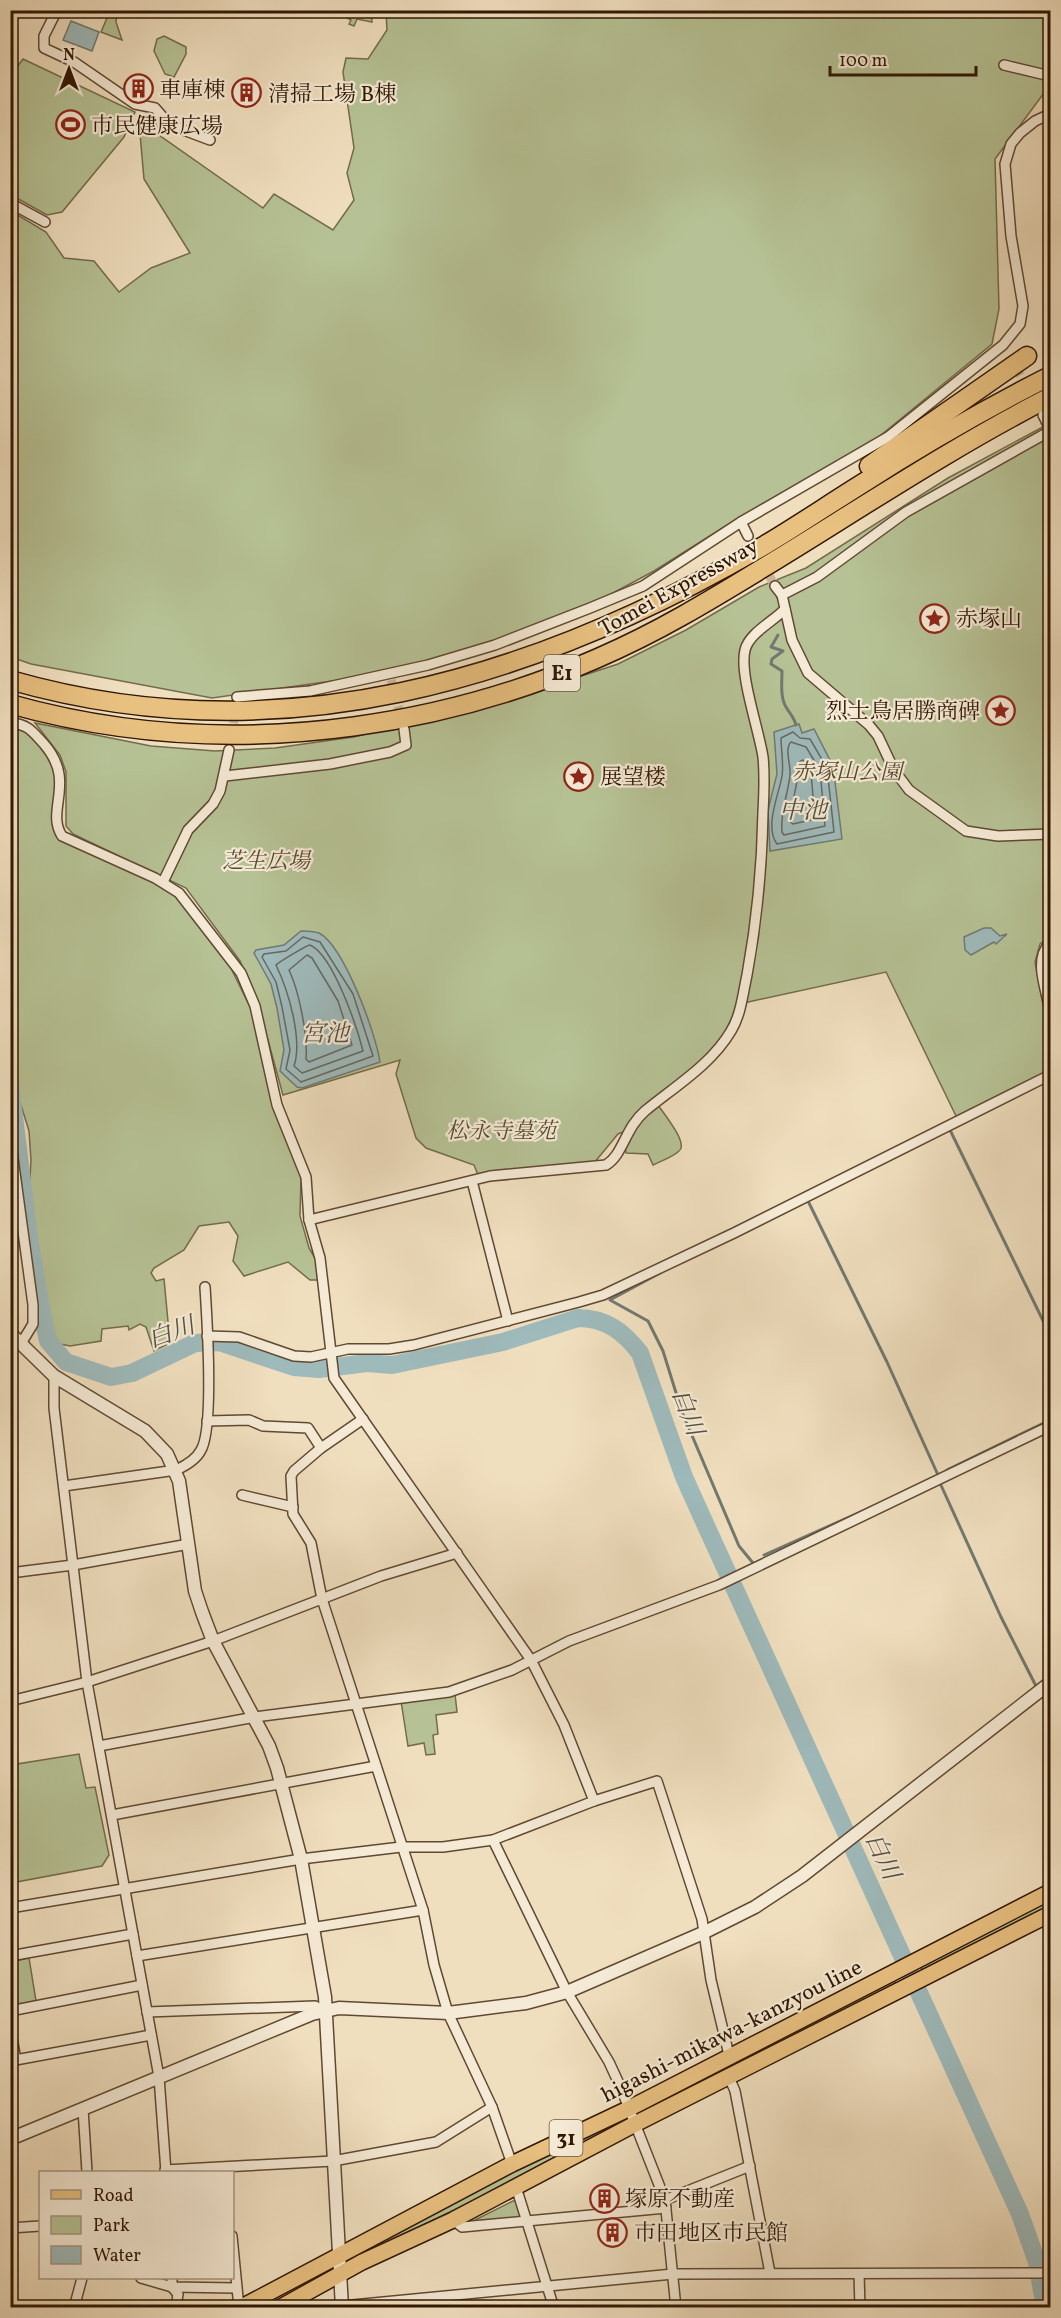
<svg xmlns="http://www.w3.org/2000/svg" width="1061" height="2318" viewBox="0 0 1061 2318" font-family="Vollkorn,'Noto Serif JP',serif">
<rect width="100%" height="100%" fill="#f0dfbf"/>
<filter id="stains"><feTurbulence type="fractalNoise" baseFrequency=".00333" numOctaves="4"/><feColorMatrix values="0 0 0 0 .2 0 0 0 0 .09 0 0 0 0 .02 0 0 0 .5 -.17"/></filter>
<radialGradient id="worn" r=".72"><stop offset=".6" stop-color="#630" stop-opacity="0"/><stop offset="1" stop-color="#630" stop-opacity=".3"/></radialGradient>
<g fill="#b6c295" stroke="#736c4c" stroke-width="1.5">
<polygon points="110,11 117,11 116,22 122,40 101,32"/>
<polygon points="345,11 371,11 372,22 357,19 354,26 349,24 351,20 343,16"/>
<polygon points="386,11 1050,11 1050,85 995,159 999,309 992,344 875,440 740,517 654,571 600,600 493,641 427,661 346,679 212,698 31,664 11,657 11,211 46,232 64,258 94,261 119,292 151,268 190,253 144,179 140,134 153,111 159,135 263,208 274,194 333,230 354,200 347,173 354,148 343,72 346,58 368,59 387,30"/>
<polygon points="164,36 186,47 186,54 174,77 165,74 154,51 157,39"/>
<polygon points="23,59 135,112 124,137 62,212 47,215 11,195 11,75"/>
<path d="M 1050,423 L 1050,936 L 1040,944 L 1035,962 L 1050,1042 L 1050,1071 L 957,1118 L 886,972 L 739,1004 L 720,1042 L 658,1105 C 664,1114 689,1144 679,1151 C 673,1157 661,1161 653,1165 L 648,1154 L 626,1153 L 623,1132 L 618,1134 L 594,1163 L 478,1175 L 474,1165 L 426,1148 L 416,1138 L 396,1074 L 400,1060 L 283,1095 L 257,1000 L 240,961 L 186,888 L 73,834 L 66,826 L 66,772 L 60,755 L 35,723 L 151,746 L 215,751 L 275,748 L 354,737 L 539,690 L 618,664 L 686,630 L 759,587 L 806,568 L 948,478 Z"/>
<polygon points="10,726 23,729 48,755 58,774 54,824 61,841 150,880 183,900 223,952 252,1011 301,1177 300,1216 309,1248 316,1260 318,1280 310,1280 288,1262 244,1276 233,1261 238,1236 229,1222 199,1226 184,1250 154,1268 151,1273 156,1281 164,1279 170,1343 154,1351 146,1327 140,1324 129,1330 128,1326 102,1329 101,1341 70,1346 60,1344 51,1332 31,1239 28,1212 31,1160 29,1131 11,1073"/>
<polygon points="455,1694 457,1712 436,1715 438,1734 433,1735 435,1754 426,1755 424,1743 408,1746 401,1701"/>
<polygon points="79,1754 86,1788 95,1787 109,1855 102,1866 11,1883 11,1765"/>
<polygon points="1050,1896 1050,1910 924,1974 919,1964"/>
<polygon points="29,1958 36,2001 14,2005 11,2000 11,1962"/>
<polygon points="893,1977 897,1988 653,2107 649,2100"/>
<polygon points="610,2125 613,2132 364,2254 364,2245 512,2170"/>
<polygon points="517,2199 523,2219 465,2225"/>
</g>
<g fill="#9ebabb" stroke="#727971" stroke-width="1.5">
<polygon points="71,21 99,32 92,51 63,40"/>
<polygon points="799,724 802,733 814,729 833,766 842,839 770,851 768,810 777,774 774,732"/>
<polygon points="984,928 991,928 1000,936 1007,934 996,944 994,942 971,955 965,950 964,937"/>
<path d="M 301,931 C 307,931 313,931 319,933 C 344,946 376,1034 380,1062 L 302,1088 L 297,1087 L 280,1071 L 284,1050 L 277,1008 L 271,984 L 254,953 L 256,950 L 284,945 Z"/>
</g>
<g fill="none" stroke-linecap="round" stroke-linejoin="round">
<g stroke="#67685f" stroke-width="1.5">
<path d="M 793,732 L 800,738 L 810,739 L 827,768 L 834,832 L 777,844 C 764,827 779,794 782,776 C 784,764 781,750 781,738 Z"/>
<path d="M 791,742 L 806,747 L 820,770 L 825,826 L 784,835 L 782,832 C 780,811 788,795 790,775 C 791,764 784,749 791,742 Z"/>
<path d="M 803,760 L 811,773 L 815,819 L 793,824 L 790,822 C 791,801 799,783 799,762 Z"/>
<polygon points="303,937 320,942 353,994 373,1056 301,1082 286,1069 290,1050 282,1007 276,982 262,957 264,954 286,951"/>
<path d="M 310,945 C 333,955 357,1027 363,1051 L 302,1073 L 294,1066 C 303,1039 288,990 276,965 C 279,962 307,945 310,945 Z"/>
<path d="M 307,955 L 312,958 L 338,1001 L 352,1045 L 309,1062 L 306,1059 C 308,1036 299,991 289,970 Z"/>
</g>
<g stroke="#727971" stroke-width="3">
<path d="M 778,635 L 771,647 L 783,651 L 772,659 L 771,664 L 782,671 C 782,682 780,697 786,707 C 790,714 794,717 796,725"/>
<polyline points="951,1132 1050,1335"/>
<polyline points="809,1203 887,1362 938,1475"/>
<polyline points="660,1273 610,1300 648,1321 663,1351 682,1412 739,1546 753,1563"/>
<polyline points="947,1470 1050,1420"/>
<polyline points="940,1483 1001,1617 1038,1690"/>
<polyline points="764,1555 874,1506"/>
<polyline points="1042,1695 1050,1706"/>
</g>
<path stroke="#9ebabb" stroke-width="18" d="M 10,1084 L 29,1238 L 40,1303 L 48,1341 L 66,1362 L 111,1377 L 132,1373 L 195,1343 L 219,1342 L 294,1367 L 319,1369 L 367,1363 L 392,1365 L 503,1342 L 578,1318 C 606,1318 624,1332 640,1353 L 684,1477 L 707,1528 L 1020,2214 L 1037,2262 L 1045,2308"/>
<g stroke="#cab799" stroke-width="9" stroke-dasharray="9 4.5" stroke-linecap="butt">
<polyline points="1009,356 1028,389"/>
<polyline points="763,564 775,586"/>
<polyline points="391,680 402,721"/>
<polyline points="229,750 236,708"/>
</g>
<defs>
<g id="minor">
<polyline points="57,10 44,36 44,48 74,62 135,104 155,108 170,125 210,140"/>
<polyline points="1004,65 1050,76"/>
<polyline points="10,203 45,222"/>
<polyline points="1043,415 1050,429"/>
<polyline points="741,522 748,536"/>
<polyline points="775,586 782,595 817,577 906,512 1050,431"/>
<polyline points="782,595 792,640 808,673 869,725 878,736 894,770 909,790 966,831 998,836 1050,834"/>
<polyline points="237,697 310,691 428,665 495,645 590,608 643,586 741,522 888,437 1003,345 1020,324 1023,306 1011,236 1005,164 1011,144 1020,133 1035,121 1050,114"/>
<path d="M 10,722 C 30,726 31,730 44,744 C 77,782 45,810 62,836 L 155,878 L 179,893 L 241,973 L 255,1006 L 277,1105 L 306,1177 L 309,1220 L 320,1258 L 334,1378 L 531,1660 L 564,1725 L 594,1801"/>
<polyline points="225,776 330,764 390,752 406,745 404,729"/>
<polyline points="163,882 188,830 213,804 220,791 229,750"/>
<path d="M 1050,943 C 1033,959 1046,989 1050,1010"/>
<polyline points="10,1136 33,1305 33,1324 22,1342"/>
<polyline points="472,1181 508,1321"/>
<path d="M 309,1220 L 490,1176 L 606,1165 C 623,1155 625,1128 645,1111 C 674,1087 711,1065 731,1031 C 741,1015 743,993 747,975 C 757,920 762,867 763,812 C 764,794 765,776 763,757 C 759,730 739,674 745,650 C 749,633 774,621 785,609"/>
<polyline points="207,1336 239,1337 294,1356 311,1357 348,1349 389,1349 414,1345 579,1302 603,1295 734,1233 1050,1075"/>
<polyline points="54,1376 54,1408 87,1682 159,2077 166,2172"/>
<polyline points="363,1419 321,1448 294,1471 291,1476 293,1514 311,1543 322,1599 423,1910 434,1965 448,2013 492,2107 512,2164"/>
<polyline points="207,1421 249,1420 263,1426 308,1428 321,1448"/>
<path d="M 64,1486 L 176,1470 C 185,1466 196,1460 201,1450 C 214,1428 207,1318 205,1287"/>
<polyline points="242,1495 293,1507"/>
<polyline points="10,1573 73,1565 189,1544"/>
<polyline points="10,1701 87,1682 213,1641 381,1576 457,1553"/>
<polyline points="99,1746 255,1717 449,1692 512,1670 569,1641 719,1585 1050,1426"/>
<polyline points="112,1815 376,1766"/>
<polyline points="493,1840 567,1992 609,2062 621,2088 665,2200 676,2308"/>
<polyline points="10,1908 301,1859 401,1847 443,1847 493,1840 594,1801 657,1781 702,1919 711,1980 729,2055"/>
<polyline points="10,1956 133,1934"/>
<polyline points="137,1956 423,1910"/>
<polyline points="10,2011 142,1985"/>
<polyline points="147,2012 315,2006 324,2011"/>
<polyline points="10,2027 16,2060"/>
<polyline points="10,2061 151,2035"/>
<polyline points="729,2077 735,2091 770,2273"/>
<polyline points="83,2109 87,2172"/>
<polyline points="165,2170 333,2161 436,2142 492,2107"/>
<polyline points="516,2187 554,2308"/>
<polyline points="665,2200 750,2166"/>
<polyline points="453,2220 462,2227 666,2208"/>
<polyline points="10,2228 40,2226"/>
<polyline points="232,2236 239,2308"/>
<polyline points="859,2274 860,2308"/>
<polyline points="141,2278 172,2287 236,2288"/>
<polyline points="172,2278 172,2287 178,2294 176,2308"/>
<polyline points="342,2306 673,2274 1050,2273"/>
<polyline points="74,2308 82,2278"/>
</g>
<g id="tertiary">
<polyline points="10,1333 54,1376 145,1431 167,1454 179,1481 195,1591 202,1612 213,1641 269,1746 277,1768 301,1859 325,1997 342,2308"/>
<polyline points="10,2139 312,2014 339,2008 448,2013 526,2003 567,1992 703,1933 755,1907 802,1876 1050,1683"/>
</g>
<g id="primary">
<polyline points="240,2308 512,2164 628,2109 1050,1892"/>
<polyline points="279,2308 362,2262 453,2220 635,2124 1050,1914"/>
</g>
<g id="motorway">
<polyline points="869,466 1027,356"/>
<path d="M 10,680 C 278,757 532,681 765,545 C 797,526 828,505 860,485 C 921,446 985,409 1050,376"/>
<path d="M 10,704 C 234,767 480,730 682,616 C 806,546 923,462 1050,397"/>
</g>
</defs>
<use href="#minor" stroke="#604932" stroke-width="12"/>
<use href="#tertiary" stroke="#604932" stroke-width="15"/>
<use href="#primary" stroke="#301703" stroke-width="18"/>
<use href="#motorway" stroke="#301703" stroke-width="21"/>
<use href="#minor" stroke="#f5ead5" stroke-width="9"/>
<use href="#tertiary" stroke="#f5ead5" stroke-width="12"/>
<use href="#primary" stroke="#e8c080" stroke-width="15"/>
<use href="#motorway" stroke="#e8c080" stroke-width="18"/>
</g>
<defs>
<symbol id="building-ring" viewBox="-11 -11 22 22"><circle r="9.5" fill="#f5ead5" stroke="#8f2418" stroke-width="1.5"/><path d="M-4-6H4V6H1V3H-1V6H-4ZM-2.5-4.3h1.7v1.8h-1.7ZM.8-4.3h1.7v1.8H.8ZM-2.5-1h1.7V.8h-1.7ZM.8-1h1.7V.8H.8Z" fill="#8f2418"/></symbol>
<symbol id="stadium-ring" viewBox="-11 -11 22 22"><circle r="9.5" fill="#f5ead5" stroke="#8f2418" stroke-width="1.5"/><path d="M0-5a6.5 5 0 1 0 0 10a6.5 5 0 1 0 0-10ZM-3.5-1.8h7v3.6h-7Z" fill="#8f2418"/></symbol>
<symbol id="sight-ring" viewBox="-11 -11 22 22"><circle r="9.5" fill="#f5ead5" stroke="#8f2418" stroke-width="1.5"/><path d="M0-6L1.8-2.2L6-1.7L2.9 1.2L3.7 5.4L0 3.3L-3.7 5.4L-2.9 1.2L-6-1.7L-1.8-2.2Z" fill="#8f2418"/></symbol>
</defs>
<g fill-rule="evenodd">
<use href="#building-ring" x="122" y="72" width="33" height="33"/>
<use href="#building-ring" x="230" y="76" width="33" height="33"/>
<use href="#stadium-ring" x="54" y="108" width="33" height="33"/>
<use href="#sight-ring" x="918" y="602" width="33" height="33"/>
<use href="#sight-ring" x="984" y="694" width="33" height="33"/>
<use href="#sight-ring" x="562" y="760" width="33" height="33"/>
<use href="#building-ring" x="588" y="2182" width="33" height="33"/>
<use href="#building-ring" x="596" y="2216" width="33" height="33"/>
</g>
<g text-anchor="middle" stroke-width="4.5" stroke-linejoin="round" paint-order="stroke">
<g fill="#f5ead5" stroke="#6b5642" stroke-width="1.5">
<rect x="544" y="655" width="36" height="36" rx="4.5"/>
<rect x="549.5" y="2120" width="33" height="36" rx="4.5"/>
</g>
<g font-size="21" font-weight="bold" fill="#301703">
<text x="562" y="680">E1</text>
<text x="566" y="2145">31</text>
</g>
<g font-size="22" fill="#301703" stroke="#f5ead5" text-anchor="start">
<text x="159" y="97">車庫棟</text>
<text x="268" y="101">清掃工場 B棟</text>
<text x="91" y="133">市民健康広場</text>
<text x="956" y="626">赤塚山</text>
<text x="980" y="718" text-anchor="end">烈士鳥居勝商碑</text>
<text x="600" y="784">展望楼</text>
<text x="625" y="2206">塚原不動産</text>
<text x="634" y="2240">市田地区市民館</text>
</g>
<g font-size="22" fill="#301703" stroke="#f5ead5">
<text transform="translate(678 586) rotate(-29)" y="8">Tomei Expressway</text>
<text transform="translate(731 2030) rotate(-27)" y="8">higashi-mikawa-kanzyou line</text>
</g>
<g font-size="22" font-style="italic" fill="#584a2f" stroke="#f5ead5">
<text x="847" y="779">赤塚山公園</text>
<text x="266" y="868">芝生広場</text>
<text x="501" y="1138">松永寺墓苑</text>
</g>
<g font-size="24" font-style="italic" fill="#565043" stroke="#f5ead5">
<text x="803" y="818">中池</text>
<text x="325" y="1041">宮池</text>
<text transform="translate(171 1332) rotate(-20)" y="8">白川</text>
<text transform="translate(688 1412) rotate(69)" y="8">白川</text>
<text transform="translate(883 1856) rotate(65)" y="8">白川</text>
</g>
</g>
<rect width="1061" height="2318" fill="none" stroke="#f0dfbf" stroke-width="36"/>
<rect x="12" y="12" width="1037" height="2294" fill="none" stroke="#301703" stroke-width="3"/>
<rect x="18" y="18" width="1025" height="2282" fill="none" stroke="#301703" stroke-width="1.5"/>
<rect x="39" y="2171" width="195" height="108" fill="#f5ead5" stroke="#a69681" stroke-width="1.5"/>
<rect x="51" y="2190" width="30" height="9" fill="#e8c080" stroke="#a69681" stroke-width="1.5"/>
<text x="93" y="2201" font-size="18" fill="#301703">Road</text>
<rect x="51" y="2216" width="30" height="18" fill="#b6c295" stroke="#a69681" stroke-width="1.5"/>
<text x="93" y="2231" font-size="18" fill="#301703">Park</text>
<rect x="51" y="2246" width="30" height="18" fill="#9ebabb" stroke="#a69681" stroke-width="1.5"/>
<text x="93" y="2261" font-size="18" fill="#301703">Water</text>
<g transform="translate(69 69)" stroke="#f5ead5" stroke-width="4.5" paint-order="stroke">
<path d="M0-4.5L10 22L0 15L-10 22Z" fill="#301703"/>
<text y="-9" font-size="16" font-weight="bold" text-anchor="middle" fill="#301703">N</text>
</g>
<path d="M830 66v9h146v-9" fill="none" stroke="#301703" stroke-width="3"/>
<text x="839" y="66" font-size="18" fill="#301703" stroke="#f5ead5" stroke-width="4.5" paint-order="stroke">100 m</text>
<rect width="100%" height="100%" filter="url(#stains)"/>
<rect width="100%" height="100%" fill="url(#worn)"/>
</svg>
